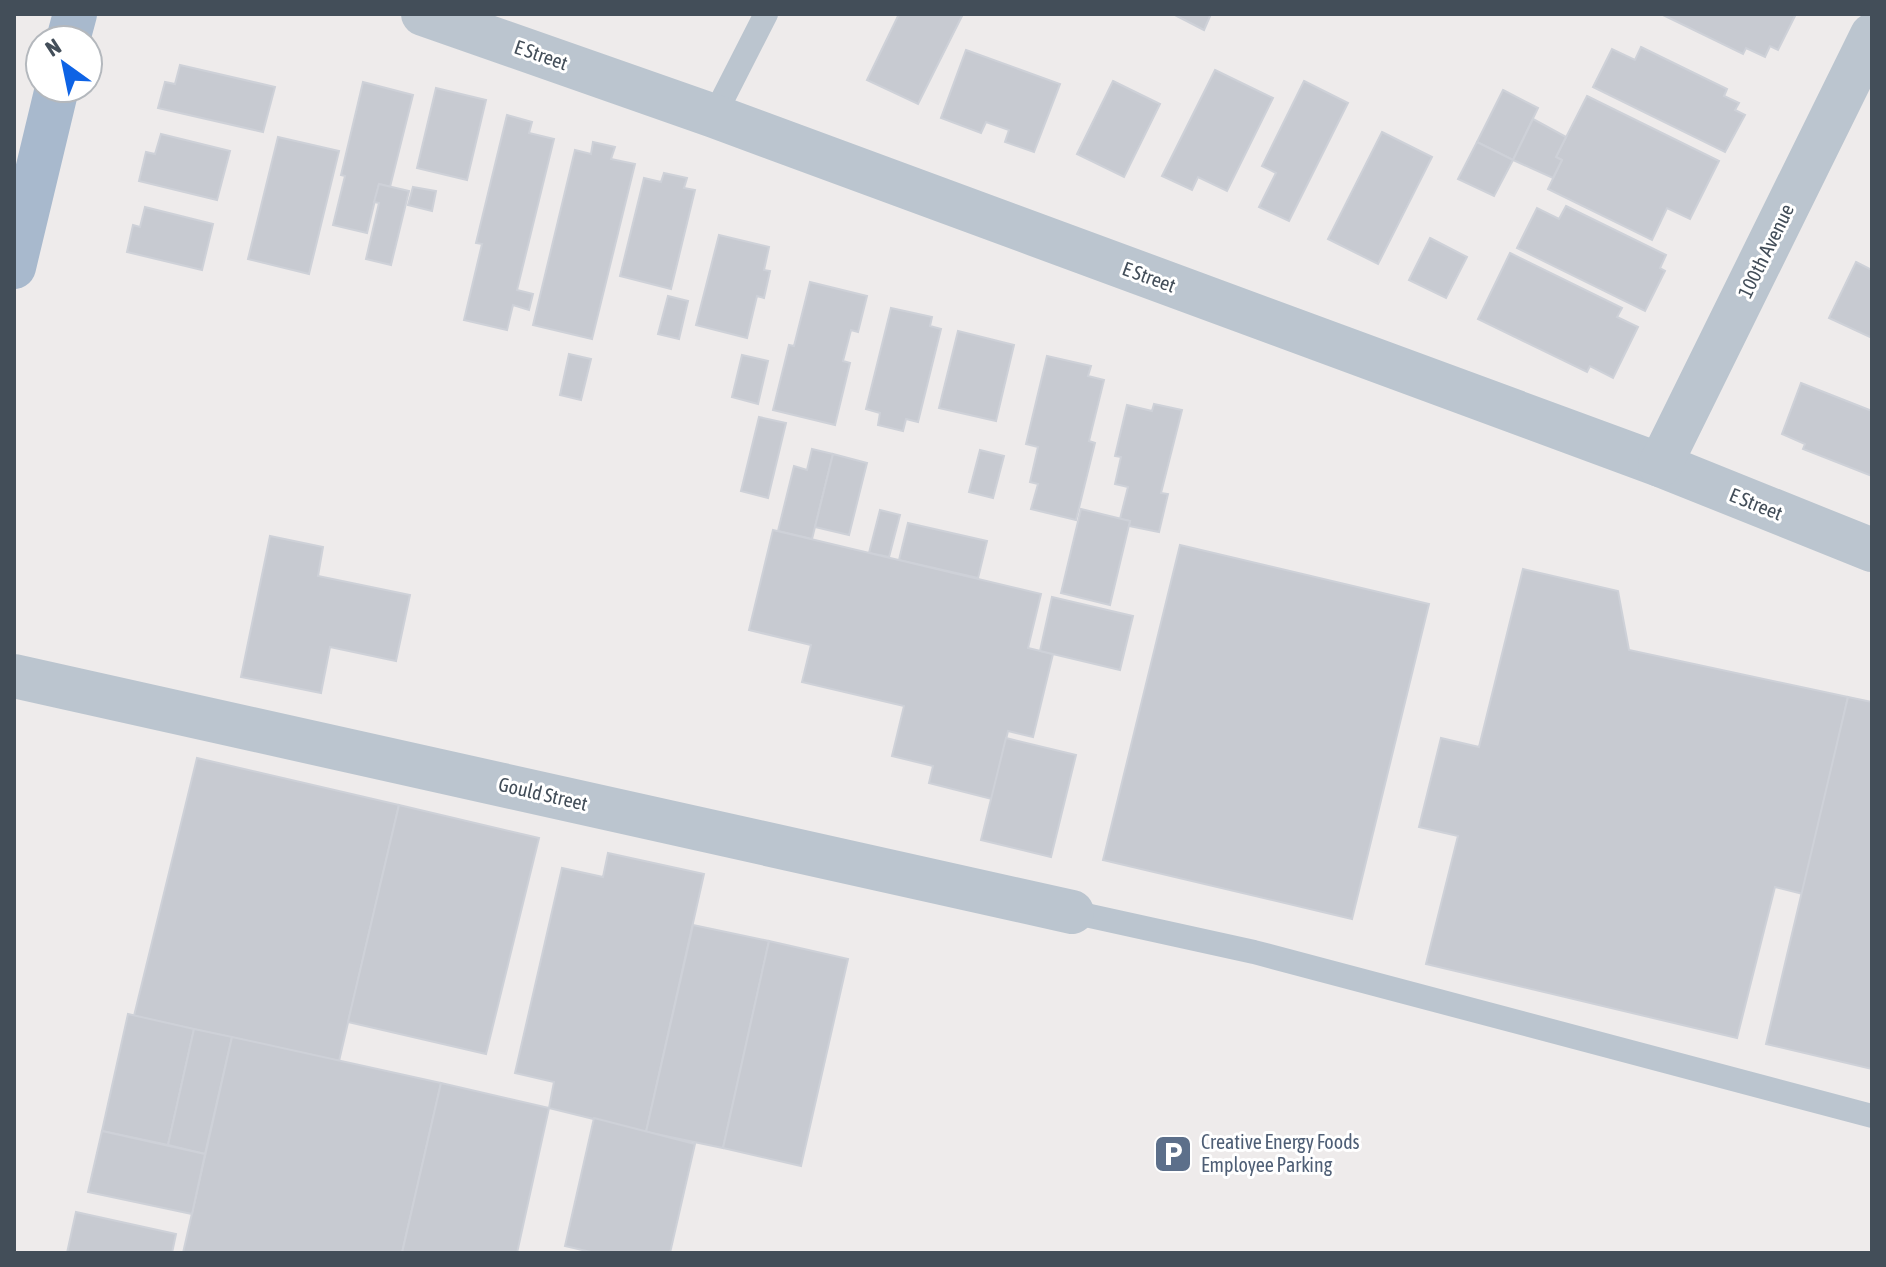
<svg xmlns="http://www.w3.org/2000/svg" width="1886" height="1267" viewBox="0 0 1886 1267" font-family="'Asap Condensed',sans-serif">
<rect width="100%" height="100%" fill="#eeebeb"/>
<g fill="#c7cad1" stroke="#ced1d8" stroke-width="2">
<polygon points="899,14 963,14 918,104 867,80"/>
<polygon points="1173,14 1211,14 1204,30"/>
<polygon points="1661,14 1796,14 1778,50 1770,46 1765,57 1746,48 1743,54"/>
<polygon points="1641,47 1727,89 1724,96 1739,103 1735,110 1745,115 1725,152 1593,87 1612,49 1635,60"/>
<polygon points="966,50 1060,84 1034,152 1005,142 1009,130 986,122 981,133 941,118"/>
<polygon points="180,65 275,87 263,132 158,108 165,82 175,84"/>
<polygon points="1215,70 1273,98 1227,191 1198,177 1192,190 1162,176"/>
<polygon points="1113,81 1160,104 1124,177 1077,154"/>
<polygon points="1304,81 1348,103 1289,221 1259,207 1276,173 1262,166"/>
<polygon points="363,82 413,95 390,187 379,184 367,233 333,225 345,176 341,175"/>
<polygon points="436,88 486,100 467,180 417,168"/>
<polygon points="1503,90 1538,108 1513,160 1477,142"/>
<polygon points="1587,96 1719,161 1690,219 1667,208 1652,240 1548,189 1562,160 1556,157"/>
<polygon points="507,115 532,122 529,133 554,139 517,290 533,294 529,310 513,305 507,330 464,320 482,244 476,243"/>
<polygon points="1533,119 1566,137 1556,157 1562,160 1553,178 1513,160"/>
<polygon points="1382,132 1432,157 1378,264 1328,239"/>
<polygon points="161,134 230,151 217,200 139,181 146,152 155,154"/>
<polygon points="278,137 339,151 309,274 248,259"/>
<polygon points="593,142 615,147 611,159 635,164 592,339 533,325 575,150 591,154"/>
<polygon points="1477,142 1513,160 1494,196 1458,179"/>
<polygon points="664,173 687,178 684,188 695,190 671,289 620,276 644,178 661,182"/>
<polygon points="379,184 409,191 391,265 366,259 379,203 374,202"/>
<polygon points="413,187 436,191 432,211 408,205"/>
<polygon points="1566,206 1666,255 1660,268 1665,271 1645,311 1517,248 1537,208 1559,219"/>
<polygon points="145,207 213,224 202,270 127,252 133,225 140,227"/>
<polygon points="719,235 769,247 764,270 770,271 764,298 757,296 747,338 696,325"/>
<polygon points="1430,238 1467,257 1446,298 1409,280"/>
<polygon points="1510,253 1622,308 1617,317 1638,327 1613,378 1590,366 1587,372 1478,319"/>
<polygon points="1856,262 1872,270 1872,338 1829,318"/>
<polygon points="810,282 867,296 858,332 851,330 843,361 850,363 835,425 773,410 789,345 794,346"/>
<polygon points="668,296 688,301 679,339 658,334"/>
<polygon points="891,308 932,317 930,326 941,329 918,422 906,419 903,431 878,425 880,413 866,409"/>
<polygon points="958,331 1014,345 996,421 939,408"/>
<polygon points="569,354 591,359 581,400 560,395"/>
<polygon points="742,355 768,361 758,404 732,397"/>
<polygon points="1047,356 1091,366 1088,376 1104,380 1089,441 1095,443 1076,520 1031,509 1038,484 1030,482 1038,447 1026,444"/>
<polygon points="1801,383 1872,411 1872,476 1803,449 1805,444 1782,434"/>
<polygon points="1154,404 1182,410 1161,493 1168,494 1159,532 1129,526 1130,521 1120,519 1128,487 1115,484 1121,457 1115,456 1127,405 1152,411"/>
<polygon points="759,417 786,423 768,498 741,491"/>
<polygon points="812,449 833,454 812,539 778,531 794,466 807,470"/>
<polygon points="980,450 1004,456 993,498 969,492"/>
<polygon points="833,454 867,463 849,535 815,527"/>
<polygon points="1081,509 1130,521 1110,605 1061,593"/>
<polygon points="880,510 900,515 889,557 869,553"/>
<polygon points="908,523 987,541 978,578 899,560"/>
<polygon points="773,530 1041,594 1028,648 1053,654 1033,737 1008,731 992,799 929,783 933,766 892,756 904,706 802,682 811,645 749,630"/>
<polygon points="270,536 323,547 318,576 410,595 396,661 330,647 321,693 241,677"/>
<polygon points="1180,545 1429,604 1352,919 1103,860"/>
<polygon points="1523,569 1618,591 1629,650 1848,697 1803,894 1775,887 1737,1038 1426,964 1458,836 1419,827 1441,738 1479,747"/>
<polygon points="1052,597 1133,616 1120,670 1040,651"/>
<polygon points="1848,697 1872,702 1872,1069 1766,1044"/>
<polygon points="1006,738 1076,755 1051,857 981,840"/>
<polygon points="197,758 399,805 339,1061 134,1016"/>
<polygon points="399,805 539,838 486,1054 348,1022"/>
<polygon points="608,853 704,874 646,1132 549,1108 554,1082 515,1073 562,868 603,877"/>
<polygon points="693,925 769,941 723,1148 646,1132"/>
<polygon points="769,941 848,959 801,1166 723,1148"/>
<polygon points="128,1014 194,1029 168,1145 102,1131"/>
<polygon points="194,1029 232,1037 205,1154 168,1145"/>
<polygon points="232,1037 441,1083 402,1253 183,1253"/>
<polygon points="441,1083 549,1108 517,1253 402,1253"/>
<polygon points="594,1118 695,1144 670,1253 595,1253 565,1246"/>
<polygon points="102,1131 205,1154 192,1214 88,1192"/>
<polygon points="76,1212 176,1234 172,1253 67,1253"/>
</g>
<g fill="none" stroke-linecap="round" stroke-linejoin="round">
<g stroke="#bbc5cf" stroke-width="24">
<polyline points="714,116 766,14"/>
<polyline points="1072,912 1254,952 1872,1116"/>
</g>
<g stroke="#bbc5cf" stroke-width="44">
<polyline points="423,14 714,116 1660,465 1872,550"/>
<polyline points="1660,465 1872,35"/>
<polyline points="14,676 1072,912"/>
</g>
<g stroke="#a8b9cd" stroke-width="44">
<polyline points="68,40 75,14"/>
<polyline points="14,267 57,88"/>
</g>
</g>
<defs>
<symbol id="parking-square" viewBox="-11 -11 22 22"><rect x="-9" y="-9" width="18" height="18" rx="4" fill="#5c6f8a" stroke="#fff"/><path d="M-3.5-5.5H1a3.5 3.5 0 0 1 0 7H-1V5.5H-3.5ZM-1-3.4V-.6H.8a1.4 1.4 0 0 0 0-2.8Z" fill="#fff"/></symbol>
</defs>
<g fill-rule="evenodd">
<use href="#parking-square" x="1151" y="1132" width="44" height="44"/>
</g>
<g text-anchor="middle" stroke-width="6" stroke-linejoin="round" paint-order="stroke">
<g font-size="20" fill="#434e59" stroke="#fff">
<text transform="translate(541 55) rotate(19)" y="7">E Street</text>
<text transform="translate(1766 251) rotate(-64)" y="7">100th Avenue</text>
<text transform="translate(1149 277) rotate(20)" y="7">E Street</text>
<text transform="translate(1756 504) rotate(22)" y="7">E Street</text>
<text transform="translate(543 794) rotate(13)" y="7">Gould Street</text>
</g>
<g font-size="20" fill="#4e5e75" stroke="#fff" text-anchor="start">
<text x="1201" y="1149">Creative Energy Foods<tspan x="1201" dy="23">Employee Parking</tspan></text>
</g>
</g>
<rect width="1886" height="1267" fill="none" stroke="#434e59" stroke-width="32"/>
<g transform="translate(64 64) rotate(327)"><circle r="38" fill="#ffffff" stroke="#b4b8bd" stroke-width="2"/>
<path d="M0-6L14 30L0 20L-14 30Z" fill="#0e63e5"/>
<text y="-12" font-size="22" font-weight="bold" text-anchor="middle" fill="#434e59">N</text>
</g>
</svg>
